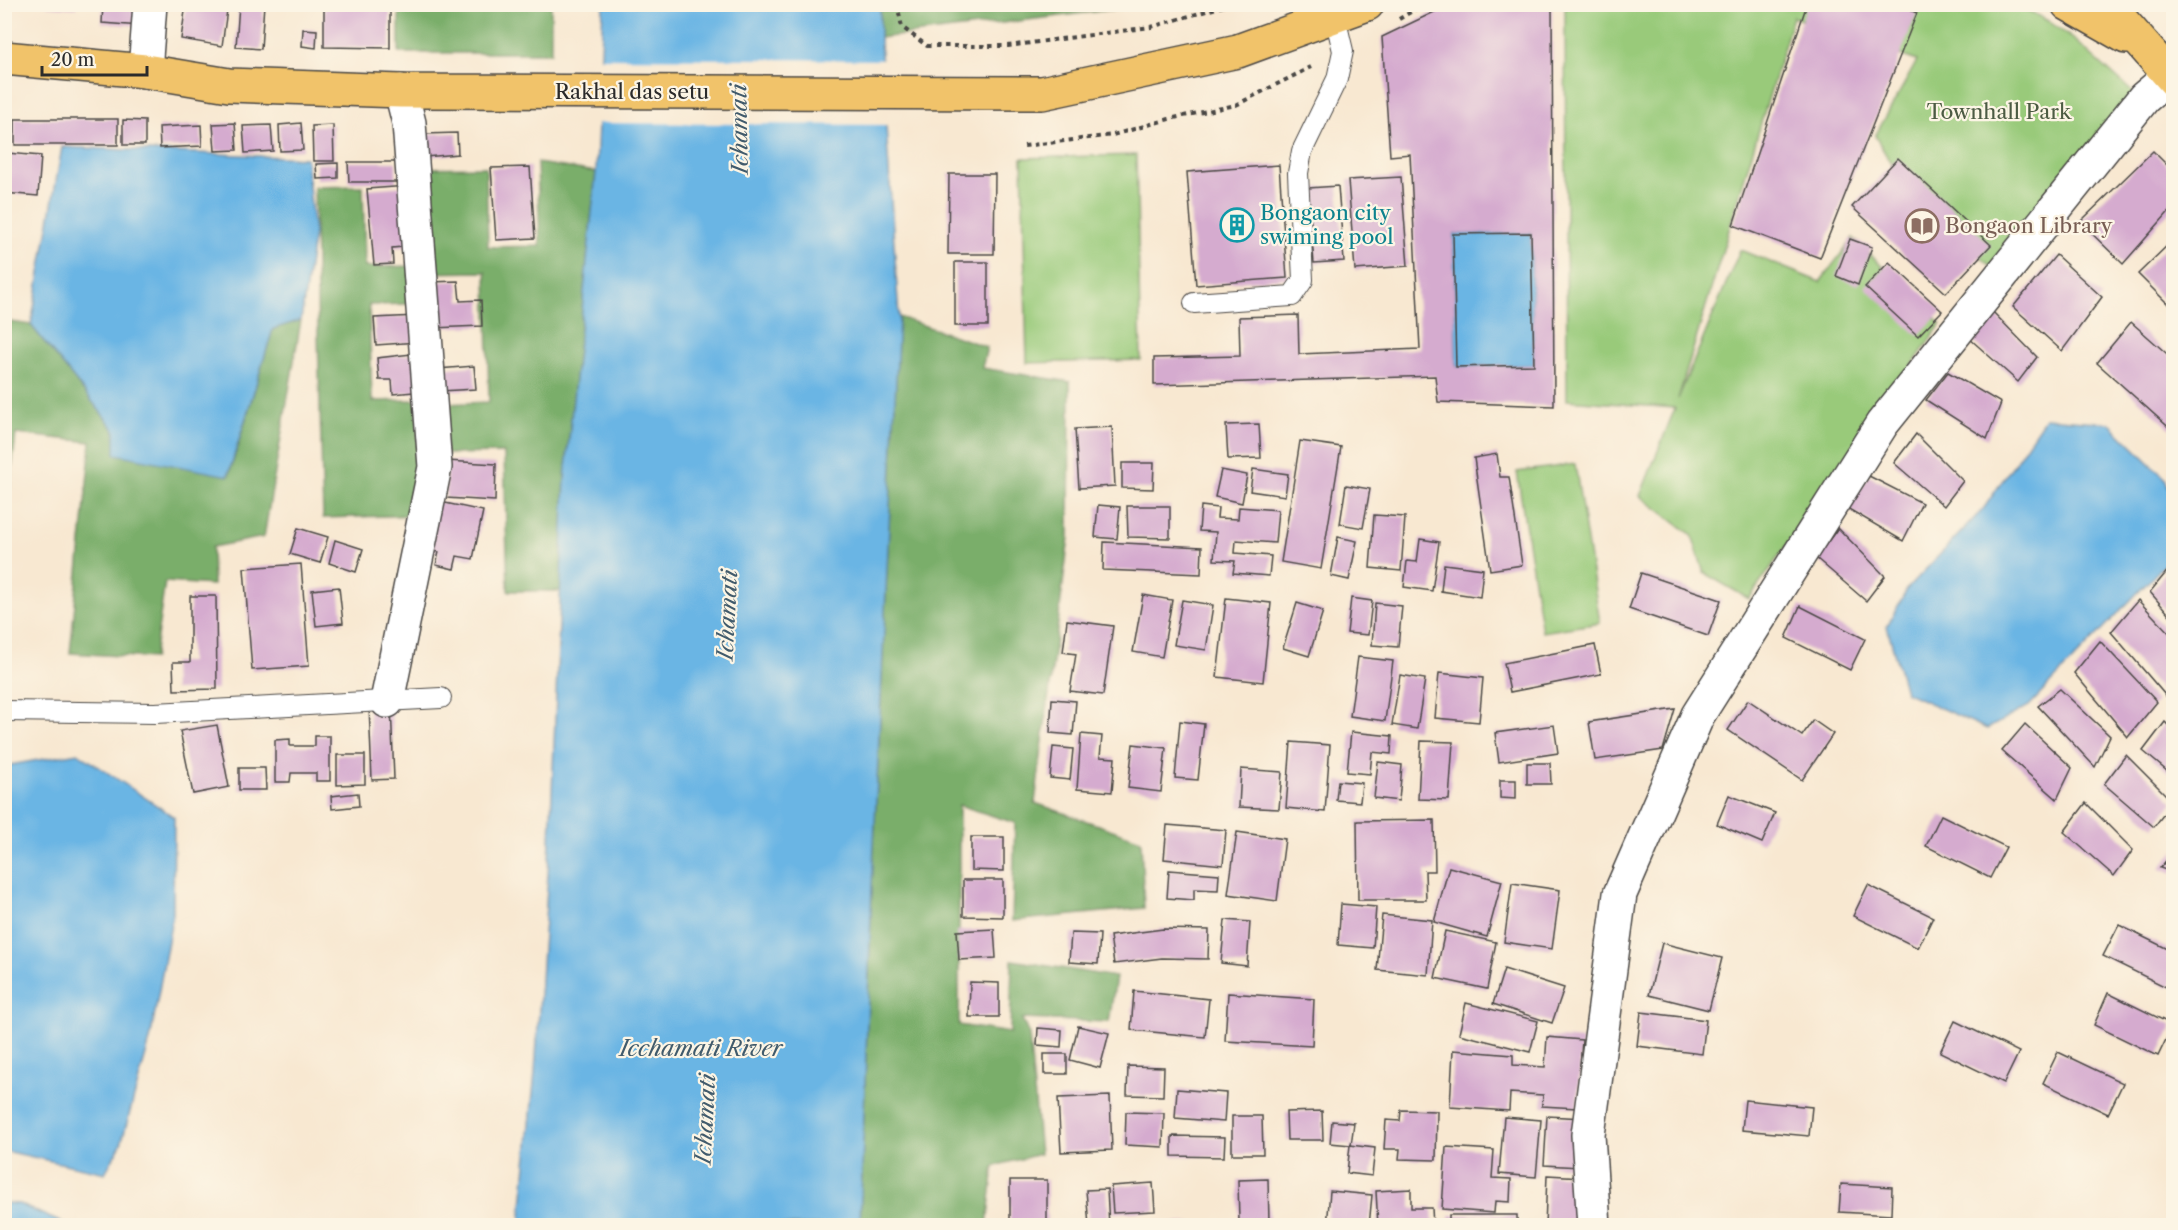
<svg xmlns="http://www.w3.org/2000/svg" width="2178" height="1230" viewBox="0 0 2178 1230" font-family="'Libre Caslon Text',serif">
<rect width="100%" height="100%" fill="#fcf5e5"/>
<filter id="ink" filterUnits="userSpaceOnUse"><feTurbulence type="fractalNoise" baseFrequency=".0167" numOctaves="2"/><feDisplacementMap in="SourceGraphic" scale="12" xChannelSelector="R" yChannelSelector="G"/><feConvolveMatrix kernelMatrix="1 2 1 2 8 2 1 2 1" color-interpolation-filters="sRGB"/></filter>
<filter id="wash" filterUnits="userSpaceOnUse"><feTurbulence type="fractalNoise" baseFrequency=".008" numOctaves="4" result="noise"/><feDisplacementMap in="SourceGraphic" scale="24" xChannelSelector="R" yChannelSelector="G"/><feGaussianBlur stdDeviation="1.35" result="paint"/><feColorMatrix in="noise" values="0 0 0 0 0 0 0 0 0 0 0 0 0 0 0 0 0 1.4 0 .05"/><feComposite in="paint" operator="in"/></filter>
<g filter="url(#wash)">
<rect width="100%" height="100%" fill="#f8e8d1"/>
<g fill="#99ca7a" stroke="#627a52" stroke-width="1.5">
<polygon points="1565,5 2018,5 2048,21 2076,41 2138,97 1996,271 1902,182 1875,136 1917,61 1793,17 1678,399 1740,250 1820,282 1853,238 1941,324 1749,599 1704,573 1692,535 1640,496 1675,408 1567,400"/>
<polygon points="1136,155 1141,360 1027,363 1022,158"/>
<polygon points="1575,464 1600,623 1542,632 1517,472"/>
</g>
<g fill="#7aae6a" stroke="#526c4a" stroke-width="1.5">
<rect x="399" y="5" width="152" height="48"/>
<polygon points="880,5 1127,5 1125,8 880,38"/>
<polygon points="537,163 596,172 565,478 561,591 508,591 504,453 446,454 445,404 489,402 486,272 412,273 412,304 369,305 372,401 417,400 420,515 323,518 314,187 363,186 365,267 422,266 419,168 486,167 488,247 540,246"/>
<polygon points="899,317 987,347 982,368 1070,382 1069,537 1035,803 1141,840 1144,908 1012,921 1015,823 959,805 959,1025 1010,1033 1012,960 1116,977 1109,1022 1022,1019 1029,1035 1040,1154 994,1166 987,1225 860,1226 872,886"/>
<polygon points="301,320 264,537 212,547 213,585 165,582 154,658 70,653 91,442 16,434 7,509 5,508 5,321 31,325 115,430 229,475 273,329"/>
</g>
<g fill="#6bb5e4" stroke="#4b7088" stroke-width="1.5">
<polygon points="603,5 880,5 880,38 899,317 872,886 860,1225 520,1226 535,1072 550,842 565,478 596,172"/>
<polygon points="62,147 306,158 314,233 301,320 273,329 228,476 115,454 115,430 31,325"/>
<polygon points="1531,233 1534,365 1456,367 1453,234"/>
<polygon points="2045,418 2109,423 2165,478 2173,500 2173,556 2029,706 1987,729 1905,692 1887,626 1908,588 1984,508"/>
<polygon points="78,753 174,817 173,913 150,1040 121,1144 105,1173 5,1151 5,766"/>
<polygon points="4,1203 19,1204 67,1225 5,1225"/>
</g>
<polygon fill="#f8e8d1" points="598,58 885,60 889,125 595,123"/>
<g id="blocks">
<g fill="#d5abcf" fill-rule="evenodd">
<polygon points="47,4 76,4 76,8 47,6"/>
<polygon points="103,4 143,4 141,26 102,23"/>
<polygon points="186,4 227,10 222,46 181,39"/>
<polygon points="239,4 264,4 261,49 236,47"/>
<polygon points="324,4 390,4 390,48 324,47"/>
<path d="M 1451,4 L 1552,4 L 1554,406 L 1438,402 L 1435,376 L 1154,385 L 1154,358 L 1240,356 L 1239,317 L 1298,315 L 1299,354 L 1420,349 L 1410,154 L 1390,156 L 1382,37 ZM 1531,233 L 1534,365 L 1456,367 L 1453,234 Z"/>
<polygon points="1807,4 1896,4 1917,13 1820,258 1733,225"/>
<polygon points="303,29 317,30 316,48 302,46"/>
<rect x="15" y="119" width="103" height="26"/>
<polygon points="123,120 145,121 145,145 123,145"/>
<polygon points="235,123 237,150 215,151 213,124"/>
<polygon points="301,123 303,150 280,151 279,125"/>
<polygon points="201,125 202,146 160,148 159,127"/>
<polygon points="271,125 273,151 245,153 243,126"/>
<polygon points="333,125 334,161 313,161 312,126"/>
<polygon points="457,133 458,154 425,157 424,134"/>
<polygon points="2153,151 2174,172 2174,206 2123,264 2080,222"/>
<polygon points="7,153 41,156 38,196 4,193"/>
<polygon points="1898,158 1991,245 1946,293 1852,207"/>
<polygon points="348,162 396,162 396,182 349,182"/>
<polygon points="338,163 338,178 317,179 316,164"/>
<polygon points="1279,165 1287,278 1196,285 1187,172"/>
<polygon points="530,167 535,238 496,240 491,168"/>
<polygon points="949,174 995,174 994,254 948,254"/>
<polygon points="1401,177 1408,266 1355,270 1348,180"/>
<polygon points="408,186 414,246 392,248 393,264 374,265 367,189"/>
<polygon points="1338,186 1344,261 1314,263 1308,188"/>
<polygon points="1850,239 1872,247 1858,285 1836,276"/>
<polygon points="2174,239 2174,310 2138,274"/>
<polygon points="2056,255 2102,297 2062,351 2013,307"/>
<rect x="955" y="262" width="33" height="64"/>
<polygon points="1889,262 1942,311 1918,336 1865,287"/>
<polygon points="458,281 460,301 481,300 482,326 432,328 430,282"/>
<polygon points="1990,309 2037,357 2018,382 1969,338"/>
<polygon points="417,316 418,342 376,345 374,318"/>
<polygon points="2131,322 2174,360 2174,432 2097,363"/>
<polygon points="420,353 424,391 393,394 392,380 379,380 377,358"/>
<polygon points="474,366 476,389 440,391 438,369"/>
<polygon points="1948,372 2001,403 1987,439 1926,400"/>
<polygon points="1259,424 1261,458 1228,459 1226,425"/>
<polygon points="1112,427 1115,486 1079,488 1075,429"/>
<polygon points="1916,434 1963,481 1944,506 1894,463"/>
<polygon points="1300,441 1341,447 1321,569 1281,562"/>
<polygon points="1497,454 1500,477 1509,477 1522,565 1490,570 1474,458"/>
<polygon points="447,461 496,464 495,501 446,498"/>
<polygon points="1122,463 1154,463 1153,489 1122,488"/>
<polygon points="1253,469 1288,474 1285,496 1250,491"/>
<polygon points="1221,470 1247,475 1242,503 1215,497"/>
<polygon points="1869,476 1922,503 1903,541 1847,508"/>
<polygon points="1346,485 1370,489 1363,528 1340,524"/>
<polygon points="436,501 483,511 473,559 457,556 454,569 436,565 439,552 425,549"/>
<polygon points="1098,505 1120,507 1117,539 1095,537"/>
<polygon points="1127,506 1170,506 1170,538 1128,537"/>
<polygon points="1201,506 1218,508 1217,518 1238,519 1239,507 1278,510 1275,543 1236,540 1235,553 1271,556 1269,576 1233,573 1235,561 1214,560 1216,532 1199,531"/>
<polygon points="1374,515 1405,517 1401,571 1370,568"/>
<polygon points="298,528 328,537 320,563 290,554"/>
<polygon points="1838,528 1885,576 1866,601 1816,558"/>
<polygon points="1338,537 1357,541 1349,580 1331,576"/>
<polygon points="1420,539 1439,542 1432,591 1404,587 1407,561 1417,562"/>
<polygon points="335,540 363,549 356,572 329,563"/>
<polygon points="1104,542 1202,547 1201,574 1103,570"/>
<polygon points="2174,563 2174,620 2150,592"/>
<polygon points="301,564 309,666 252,670 244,568"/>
<polygon points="1444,564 1483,569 1480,597 1441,591"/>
<polygon points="1641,573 1721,600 1708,636 1629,609"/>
<polygon points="339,587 343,623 316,626 312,590"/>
<polygon points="1143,595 1172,600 1162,657 1133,652"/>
<polygon points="190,596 216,596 217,689 174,690 173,662 190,662"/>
<polygon points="1226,598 1271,603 1263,682 1217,677"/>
<polygon points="1351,598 1372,601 1368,635 1347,633"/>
<polygon points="1182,600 1213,605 1206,650 1174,645"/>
<polygon points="2138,600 2174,638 2174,687 2166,696 2111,632"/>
<polygon points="1297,603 1323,611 1309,656 1283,648"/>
<polygon points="1375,603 1402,606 1398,647 1372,645"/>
<polygon points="1800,606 1865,639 1850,670 1786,638"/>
<polygon points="1067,620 1113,626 1103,695 1070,691 1076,654 1063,652"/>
<polygon points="2100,641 2157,702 2128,737 2074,673"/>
<polygon points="1595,645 1601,674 1510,692 1504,663"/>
<polygon points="1358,657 1393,661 1385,721 1350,716"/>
<polygon points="1439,673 1483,678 1479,722 1435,718"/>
<polygon points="1400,675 1425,679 1417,729 1392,725"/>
<polygon points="2060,689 2110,736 2095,767 2038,706"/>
<polygon points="1052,699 1076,701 1073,735 1050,733"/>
<polygon points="1748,700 1802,736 1813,720 1833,734 1802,780 1728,730"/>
<polygon points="391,705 394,779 372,780 369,706"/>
<polygon points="1675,709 1663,750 1595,760 1589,722"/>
<polygon points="1180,721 1204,724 1198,780 1175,778"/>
<polygon points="2165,722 2174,731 2174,777 2143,751"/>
<polygon points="2025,724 2072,768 2057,799 2002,751"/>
<polygon points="217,725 229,787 193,794 180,731"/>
<polygon points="1554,725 1558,753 1499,762 1495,733"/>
<polygon points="1351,732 1392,736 1391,754 1372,752 1370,774 1347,772"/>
<polygon points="1081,734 1102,736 1100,757 1115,758 1112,792 1077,789"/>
<polygon points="315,736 330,736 330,781 316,781 316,773 291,773 290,782 275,782 275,740 290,739 290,746 315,746"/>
<polygon points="1421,741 1453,742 1449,800 1418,799"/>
<polygon points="1291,742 1330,745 1325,812 1286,808"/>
<polygon points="1133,744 1166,748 1161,792 1128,788"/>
<polygon points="1053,747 1073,749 1070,780 1050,778"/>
<polygon points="337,755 365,755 365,784 337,785"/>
<polygon points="2126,755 2173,802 2154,827 2104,784"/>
<polygon points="1378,762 1402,765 1399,801 1374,798"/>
<polygon points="1527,763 1550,763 1551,784 1527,784"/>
<polygon points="239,768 265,768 266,790 239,790"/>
<polygon points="1241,769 1282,772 1279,809 1239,807"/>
<polygon points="1500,780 1516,780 1516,799 1500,798"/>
<polygon points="1338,781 1362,783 1360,802 1336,800"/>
<polygon points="358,793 359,806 332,809 331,796"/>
<polygon points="1729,795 1775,813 1762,843 1717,824"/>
<polygon points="2086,803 2133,850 2114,876 2064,832"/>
<polygon points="1941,815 2006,847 1990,878 1926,846"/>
<polygon points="1434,820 1435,871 1425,871 1426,900 1358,900 1357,821"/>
<polygon points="1167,825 1226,830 1223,865 1164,859"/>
<polygon points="1237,832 1285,839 1277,901 1228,894"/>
<polygon points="971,837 1004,837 1004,871 971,870"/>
<polygon points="2174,851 2174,873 2160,868"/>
<polygon points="1449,867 1502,881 1487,937 1434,922"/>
<polygon points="1169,870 1219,874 1218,890 1194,889 1194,900 1167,898"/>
<polygon points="963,880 1003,880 1003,917 963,916"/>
<polygon points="1512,883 1560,890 1552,949 1504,942"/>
<polygon points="1868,885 1933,917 1918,948 1853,916"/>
<polygon points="1341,904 1376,907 1373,948 1338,945"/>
<polygon points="1382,915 1432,920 1428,975 1377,970"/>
<polygon points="1225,920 1250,922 1247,966 1221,963"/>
<polygon points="2119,925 2174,952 2174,976 2168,988 2103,956"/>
<polygon points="994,929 996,958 959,960 957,931"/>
<polygon points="1163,929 1209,930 1208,959 1162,958 1114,964 1110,936"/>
<polygon points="1445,931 1496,942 1487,989 1435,978"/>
<polygon points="1071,933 1100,934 1098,964 1069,962"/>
<polygon points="1662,943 1722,958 1709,1010 1649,995"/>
<polygon points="1504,969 1564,988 1552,1023 1493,1004"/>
<polygon points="970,982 999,983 999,1017 969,1017"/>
<polygon points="1134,991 1209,999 1205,1037 1131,1030"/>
<polygon points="1228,993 1314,999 1312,1046 1225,1041"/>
<polygon points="2108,993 2173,1025 2158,1056 2094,1025"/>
<polygon points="1466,1003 1538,1021 1530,1052 1459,1034"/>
<polygon points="1641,1012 1706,1020 1702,1054 1637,1046"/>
<polygon points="1955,1021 2019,1052 2004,1083 1940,1052"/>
<polygon points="1078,1026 1109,1033 1100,1068 1070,1060"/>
<polygon points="1038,1028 1062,1030 1061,1047 1037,1045"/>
<polygon points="1547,1037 1582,1040 1577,1108 1542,1106 1543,1095 1510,1093 1509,1111 1450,1107 1453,1050 1513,1055 1513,1065 1545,1067"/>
<polygon points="2058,1052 2123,1083 2108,1114 2043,1083"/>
<rect x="1044" y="1054" width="23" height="20"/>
<polygon points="1128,1066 1164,1067 1163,1096 1127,1095"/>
<polygon points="1177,1089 1226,1093 1224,1122 1175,1118"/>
<polygon points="1110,1096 1112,1150 1061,1152 1058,1098"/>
<polygon points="1745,1100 1812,1107 1809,1136 1742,1130"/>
<polygon points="1401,1110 1437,1111 1436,1160 1399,1159 1400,1149 1384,1149 1386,1120 1400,1121"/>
<polygon points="1322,1111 1323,1140 1287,1140 1286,1112"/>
<polygon points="1126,1112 1164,1113 1163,1147 1125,1145"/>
<polygon points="1232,1116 1262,1116 1263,1154 1232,1154"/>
<polygon points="1547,1116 1583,1118 1580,1167 1544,1165"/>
<polygon points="1504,1117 1541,1120 1536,1177 1499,1174"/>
<polygon points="1332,1121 1354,1123 1351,1145 1330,1143"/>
<polygon points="1172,1136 1225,1137 1224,1157 1172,1156"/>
<polygon points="1350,1145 1375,1148 1372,1176 1347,1173"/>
<polygon points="1446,1147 1494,1150 1492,1178 1511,1179 1510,1202 1495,1201 1494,1213 1442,1209"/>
<polygon points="1547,1175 1583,1177 1581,1226 1545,1226"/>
<polygon points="1268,1179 1269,1222 1239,1222 1238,1180"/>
<rect x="1010" y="1180" width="37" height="46"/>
<polygon points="1153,1183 1155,1211 1113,1213 1111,1186"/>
<polygon points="1841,1184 1892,1187 1891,1215 1839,1212"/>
<polygon points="1107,1189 1109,1226 1089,1226 1086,1190"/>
<polygon points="1411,1189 1411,1208 1432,1208 1433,1226 1378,1226 1376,1191"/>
<polygon points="1330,1191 1372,1195 1369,1226 1327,1226"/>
<rect x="1449" y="1215" width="68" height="11"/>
<rect x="1159" y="1223" width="68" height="3"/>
</g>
</g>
</g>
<g filter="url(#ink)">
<use href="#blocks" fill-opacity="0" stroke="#4a4744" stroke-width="1.5"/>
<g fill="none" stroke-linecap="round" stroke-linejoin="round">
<defs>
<g id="service">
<polyline points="1194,303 1292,296 1303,280 1298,173 1302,151 1337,79 1343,51 1335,17"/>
<polyline points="4,711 155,713 441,698"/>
</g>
<g id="minor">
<polyline points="145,71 150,4"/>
<polyline points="387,701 435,467 409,123 401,91"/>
<polyline points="1594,1226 1588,1135 1620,894 1698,715 1882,424 2144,98 2170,76"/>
</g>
<g id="primary">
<polyline points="2068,4 2126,37"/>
<polyline points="2107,4 2174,80"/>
</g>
<polyline id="trunk" points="4,58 145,71 229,85 401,91 1042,93 1238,51 1367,4"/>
</defs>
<use href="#service" stroke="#4a4744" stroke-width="22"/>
<use href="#minor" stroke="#4a4744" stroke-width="36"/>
<use href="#primary" stroke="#4a4744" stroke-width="36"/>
<use href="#trunk" stroke="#4a4744" stroke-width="36"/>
<g stroke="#4a4744" stroke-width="4" stroke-dasharray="4.5 4.5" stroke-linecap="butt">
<polyline points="897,4 902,27 927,46 1008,46 1151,27 1231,4"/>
<polyline points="2025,4 2034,10"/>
<polyline points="1399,19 1424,4"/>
<polyline points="1024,146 1113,135 1169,119 1236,105 1311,67"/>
</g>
<use href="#service" stroke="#fff" stroke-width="20"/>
<use href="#minor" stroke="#fff" stroke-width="33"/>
<use href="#primary" stroke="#f1c36a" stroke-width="33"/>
<use href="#trunk" stroke="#f1c36a" stroke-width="33"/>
</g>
</g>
<defs>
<symbol id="building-ring" viewBox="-11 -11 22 22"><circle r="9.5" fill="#fcf5e5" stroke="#0f9aa8" stroke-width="1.5"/><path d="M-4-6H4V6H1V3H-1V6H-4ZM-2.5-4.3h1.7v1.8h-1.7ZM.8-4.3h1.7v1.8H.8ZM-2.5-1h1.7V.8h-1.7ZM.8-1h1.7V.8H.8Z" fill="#0f9aa8"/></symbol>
<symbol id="library-ring" viewBox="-11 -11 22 22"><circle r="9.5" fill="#fcf5e5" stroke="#8d6e63" stroke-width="1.5"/><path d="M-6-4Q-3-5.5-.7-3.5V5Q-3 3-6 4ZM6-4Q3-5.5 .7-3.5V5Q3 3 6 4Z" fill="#8d6e63"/></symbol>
</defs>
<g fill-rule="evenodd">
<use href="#building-ring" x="1218" y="206" width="38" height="38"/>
<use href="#library-ring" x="1903" y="207" width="38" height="38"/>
</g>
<g text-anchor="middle" stroke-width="4.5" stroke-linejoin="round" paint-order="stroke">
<g font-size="21" fill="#2b2b2b" stroke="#fcf5e5">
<text x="632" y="99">Rakhal das setu</text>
</g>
<g font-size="21" fill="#4c5b43" stroke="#fcf5e5">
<text x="1999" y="119">Townhall Park</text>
</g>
<g font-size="21" fill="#0d838f" stroke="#fcf5e5" text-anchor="start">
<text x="1260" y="220">Bongaon city<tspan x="1260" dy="24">swiming pool</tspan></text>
</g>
<g font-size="21" fill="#785e54" stroke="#fcf5e5" text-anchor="start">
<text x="1945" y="233">Bongaon Library</text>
</g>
<g font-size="22" font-style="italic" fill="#415b6c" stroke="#fcf5e5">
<text transform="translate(739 129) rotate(-91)" y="8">Ichamati</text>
<text transform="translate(727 615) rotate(-87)" y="8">Ichamati</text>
<text x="701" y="1056">Icchamati River</text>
<text transform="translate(705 1119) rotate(-87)" y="8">Ichamati</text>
</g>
</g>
<rect width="2178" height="1230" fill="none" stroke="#fcf5e5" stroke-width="24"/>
<path d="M42 66v9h105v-9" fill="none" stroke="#2b2b2b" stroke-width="3"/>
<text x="51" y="66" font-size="18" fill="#2b2b2b" stroke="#fcf5e5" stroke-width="4.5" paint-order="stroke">20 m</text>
</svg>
